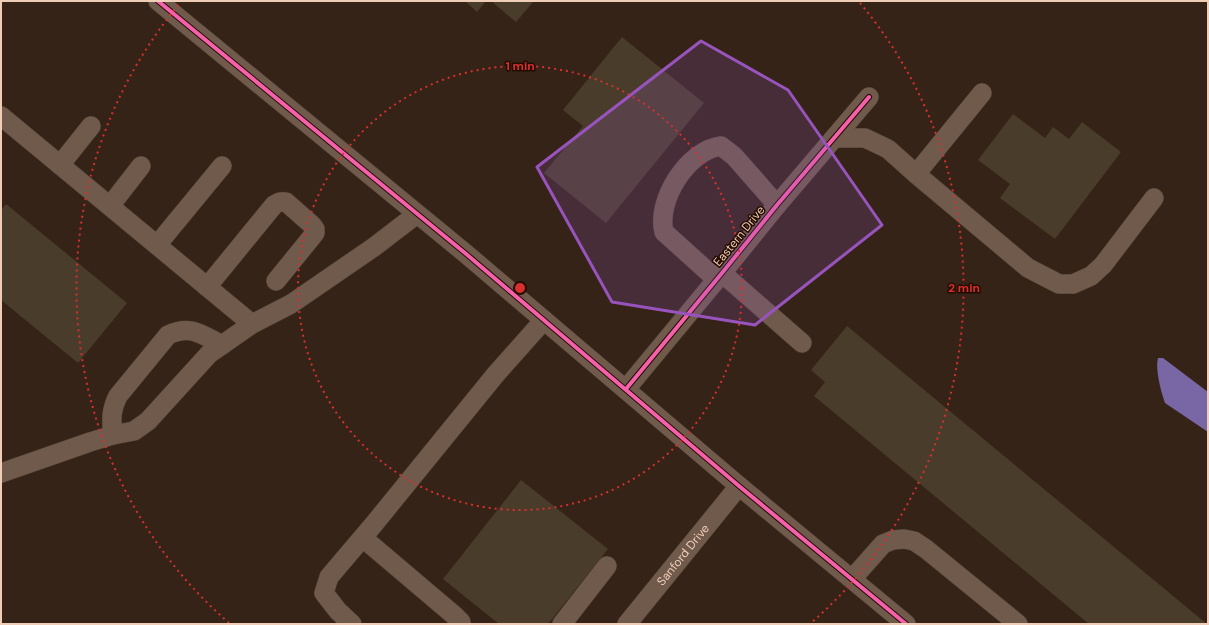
<svg xmlns="http://www.w3.org/2000/svg" width="1209" height="625" viewBox="0 0 1209 625" font-family="'DM Sans',sans-serif">
<rect width="100%" height="100%" fill="#342316"/>
<path fill="#7866a5" d="M 1158,358 L 1163,358 L 1208,392 L 1208,432 L 1165,403 C 1161,392 1155,369 1158,358 Z"/>
<g fill="#4a3c2b">
<polygon points="465,1 486,1 477,12"/>
<polygon points="491,1 534,1 516,22"/>
<polygon points="622,37 704,103 606,223 544,173 583,126 563,110"/>
<polygon points="1013,114 1045,138 1053,127 1069,139 1082,122 1121,152 1055,239 1000,198 1010,184 978,160"/>
<polygon points="6,204 127,303 78,363 1,300 1,210"/>
<polygon points="847,326 1207,624 1089,624 814,396 825,382 811,370"/>
<polygon points="521,480 608,549 548,624 499,624 443,579"/>
</g>
<g fill="none" stroke-linecap="round" stroke-linejoin="round">
<defs>
<g id="minor">
<polyline points="158,1 465,253 739,486 906,624"/>
<polyline points="1,116 252,324"/>
<polyline points="834,138 865,138 888,149 916,174 1028,268 1059,284 1073,284 1091,276 1103,265 1154,198"/>
<polyline points="60,165 91,126"/>
<polyline points="916,174 982,93"/>
<polyline points="110,206 141,166"/>
<polyline points="157,245 222,166"/>
<polyline points="722,273 802,343"/>
<path d="M 716,279 L 664,232 C 656,200 688,150 721,146 L 734,156 L 777,205"/>
<path d="M 207,287 L 274,205 C 279,202 281,201 286,202 L 312,225 L 315,229 L 315,233 L 276,281"/>
<polyline points="626,389 722,273 777,205 869,97"/>
<path d="M 113,435 C 111,420 111,409 118,396 L 168,335 C 191,324 202,335 222,345"/>
<polyline points="1,473 90,442 113,435 134,431 148,421 209,354 252,324 291,304 374,247 417,214"/>
<polyline points="363,538 455,616 461,622 461,624"/>
<polyline points="852,579 883,544 893,540 904,539 914,541 926,549 1018,624"/>
<polyline points="352,624 338,611 324,593 329,577 374,524 496,374 544,320"/>
<polyline points="562,624 607,566"/>
<path id="s1" d="M 627,624 L 739,486"/>
</g>
</defs>
<use href="#minor" stroke="#514135" stroke-width="20"/>
<use href="#minor" stroke="#705a4c" stroke-width="19"/>
<defs>
<g id="cycleway">
<polyline points="158,1 465,253 739,486 906,624"/>
<polyline points="626,389 722,273 777,205 869,97"/>
</g>
</defs>
<use href="#cycleway" stroke="#240c00" stroke-width="6"/>
<use href="#cycleway" stroke="#f560ab" stroke-width="4"/>
</g>
<path fill="#9854bd" fill-opacity="0.2" stroke="#9854bd" stroke-width="3" stroke-linejoin="round" d="M 701,41 L 788,90 L 882,225 L 755,325 L 612,302 L 537,167 Z"/>
<g fill="none" stroke="#d7302f" stroke-width="2" stroke-dasharray="2 4">
<circle cx="520" cy="288" r="222"/>
<path d="M229 623A444 444 0 0 1 180 3M860 3A444 444 0 0 1 811 623"/>
</g>
<g text-anchor="middle" stroke-width="3" stroke-linejoin="round" paint-order="stroke">
<g font-size="12" fill="#f0cdb6" stroke="#240c00">
<text transform="translate(739 236) rotate(-51)" y="4">Eastern Drive</text>
<text dy="4" stroke="none"><textPath href="#s1" startOffset="89">Sanford Drive</textPath></text>
</g>
</g>
<circle cx="520" cy="288" r="6" fill="#d7302f" stroke="#240c00" stroke-width="2"/>
<g font-size="12" text-anchor="middle" font-weight="bold" fill="#d7302f" stroke="#240c00" stroke-width="3" stroke-linejoin="round" paint-order="stroke">
<text x="520" y="70">1 min</text>
<text x="964" y="292">2 min</text>
</g>
<rect width="1209" height="625" fill="none" stroke="#f0cdb6" stroke-width="4"/>
</svg>
